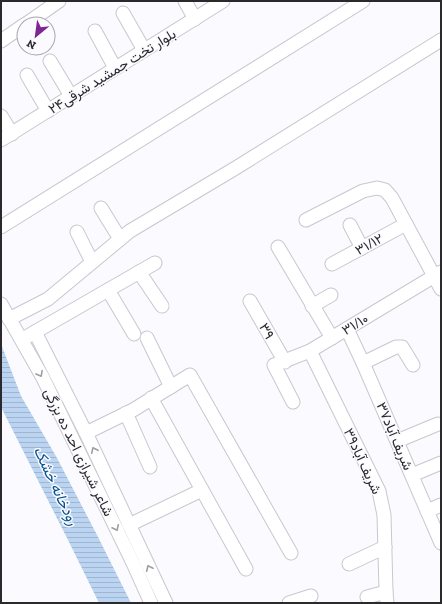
<svg xmlns="http://www.w3.org/2000/svg" width="442" height="604" viewBox="0 0 442 604" font-family="'Zilla Slab',Vazirmatn,serif">
<defs>
<pattern id="water-rules" width="6" height="5" patternUnits="userSpaceOnUse"><rect width="6" height="5" fill="#bad4f1"/><path d="M0 2.5h6" fill="none" stroke="#a0b6cf"/></pattern>
</defs>
<rect width="100%" height="100%" fill="#fafaff"/>
<polygon fill="url(#water-rules)" points="1,344 21,396 57,458 97,535 131,603 99,603 69,542 1,407"/>
<g fill="none" stroke-linecap="round" stroke-linejoin="round">
<defs>
<g id="minor">
<polyline points="185,1 195,19"/>
<polyline points="123,13 144,50"/>
<polyline points="26,24 59,1"/>
<polyline points="95,31 115,68"/>
<polyline points="1,41 24,25"/>
<polyline points="50,61 71,96"/>
<polyline points="27,75 48,111"/>
<polyline points="1,116 12,134"/>
<polyline points="1,140 223,1"/>
<polyline points="101,208 120,239"/>
<polyline points="306,220 363,191 377,188 385,190 392,198 441,289"/>
<polyline points="350,225 362,248"/>
<polyline points="1,227 363,1"/>
<polyline points="77,232 92,262"/>
<polyline points="278,247 332,338"/>
<polyline points="332,264 406,224"/>
<polyline points="139,272 162,306"/>
<polyline points="108,290 134,334"/>
<polyline points="250,301 285,362"/>
<polyline points="1,304 43,378 133,563 151,603"/>
<polyline points="312,306 331,295"/>
<polyline points="9,319 48,299 130,231 234,169 441,40"/>
<polyline points="347,329 363,363 441,543"/>
<polyline points="35,332 86,433 166,603"/>
<polyline points="28,336 155,263"/>
<polyline points="147,338 171,387"/>
<polyline points="310,351 379,491 384,515 386,592 387,603"/>
<polyline points="363,363 396,347 402,347 413,365"/>
<polyline points="151,398 246,569"/>
<polyline points="293,402 274,365 310,351 441,272"/>
<polyline points="126,413 150,467"/>
<polyline points="86,433 133,410 190,375 291,553"/>
<polyline points="397,441 438,424"/>
<polyline points="412,475 441,463"/>
<polyline points="427,511 441,505"/>
<polyline points="129,525 202,490"/>
<polyline points="349,564 385,547"/>
<polyline points="367,597 386,592"/>
<polyline points="289,603 311,596"/>
</g>
</defs>
<use href="#minor" stroke="#c7c8d0" stroke-width="15"/>
<use href="#minor" stroke="#fff" stroke-width="13"/>
</g>
<defs><path id="oneway-chevron" d="M-2-3.5L2.5 0L-2 3.5" fill="none" stroke-width="1.6" stroke-linecap="round" stroke-linejoin="round"/></defs>
<g stroke="#9f9fa0">
<use href="#oneway-chevron" transform="translate(40 374) rotate(61)"/>
<use href="#oneway-chevron" transform="translate(94 450) rotate(-115)"/>
<use href="#oneway-chevron" transform="translate(116 528) rotate(64)"/>
<use href="#oneway-chevron" transform="translate(149 568) rotate(-115)"/>
</g>
<g text-anchor="middle" stroke-width="3" stroke-linejoin="round" paint-order="stroke">
<g font-size="14" fill="#2a2a2d" stroke="#fafaff">
<text transform="translate(112 71) rotate(-32)" y="5">بلوار تخت جمشید شرقی۲۴</text>
<text transform="translate(369 244) rotate(-29)" y="5">۳۱/۱۲</text>
<text transform="translate(355 324) rotate(-31)" y="5">۳۱/۱۰</text>
<text transform="translate(267 331) rotate(60)" y="5">۳۹</text>
<text transform="translate(395 436) rotate(67)" y="5">شریف آباد۳۷</text>
<text transform="translate(79 452) rotate(64)" y="5">شاعر شیرازی احد ده بزرگی</text>
<text transform="translate(363 461) rotate(65)" y="5">شریف آباد۳۹</text>
</g>
<g font-size="15" font-style="italic" fill="#055290" stroke="#fafaff">
<text transform="translate(56 486) rotate(65)" y="5">رودخانه خشک</text>
</g>
</g>
<rect width="442" height="604" fill="none" stroke="#2a2a2d" stroke-width="4"/>
<g transform="translate(36 36) rotate(209)"><circle r="19" fill="#fafaff" stroke="#a7a7ab"/>
<path d="M0-3L7 15L0 10L-7 15Z" fill="#802491"/>
<text y="-6" font-size="11" font-weight="bold" text-anchor="middle" fill="#2a2a2d">N</text>
</g>
</svg>
